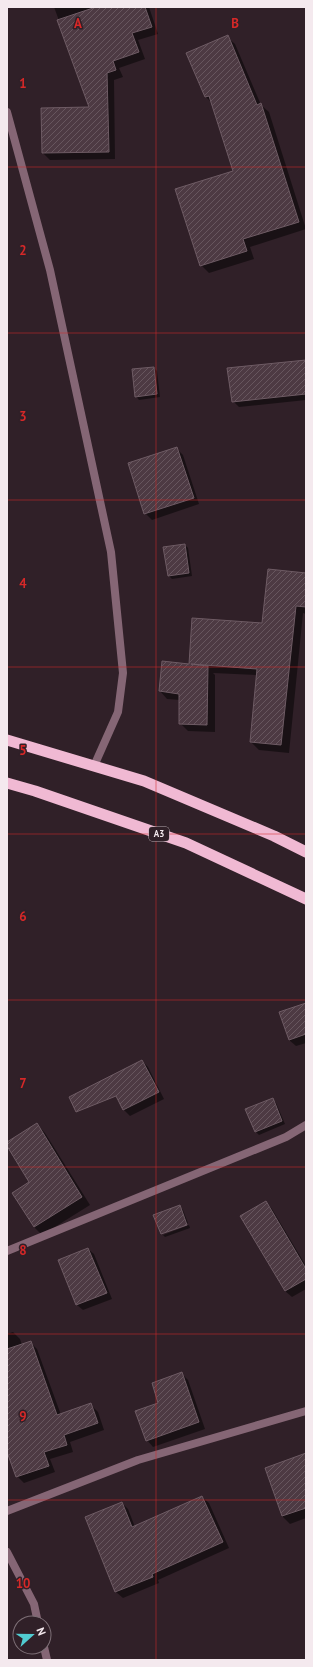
<svg xmlns="http://www.w3.org/2000/svg" width="313" height="1667" viewBox="0 0 313 1667" font-family="'PT Sans',sans-serif">
<defs>
<pattern id="building-hatch" width="6" height="6" patternUnits="userSpaceOnUse"><rect width="6" height="6" fill="#4d3a43"/><path d="M-1 1l2-2M0 6l6-6M5 7l2-2" fill="none" stroke="#67565e"/></pattern>
</defs>
<rect width="100%" height="100%" fill="#302028"/>
<g fill="#0007">
<polygon points="54,7 149,7 158,34 138,40 145,59 119,68 123,77 114,80 115,159 50,160 43,153 42,109 91,108"/>
<polygon points="227,37 235,44 261,105 269,112 306,229 250,247 254,259 209,273 201,265 234,172 212,103 206,97"/>
<polygon points="306,361 306,400 239,407 233,401"/>
<polygon points="154,368 157,371 160,397 139,400 136,396"/>
<polygon points="177,449 183,455 199,504 152,520 145,513"/>
<polygon points="185,545 188,548 192,576 172,579 168,575"/>
<polygon points="306,574 306,614 303,613 289,753 259,750 251,742 258,675 213,673 215,675 215,732 188,731 180,723 180,700 167,699 160,691 190,665 193,619 263,624"/>
<polygon points="306,1004 306,1043 296,1046 289,1040"/>
<polygon points="142,1061 148,1067 164,1099 130,1116 124,1110 109,1080"/>
<polygon points="273,1099 276,1103 285,1124 259,1135 255,1131"/>
<polygon points="37,1124 45,1133 90,1205 42,1235 34,1227 31,1182 7,1144"/>
<polygon points="266,1202 272,1209 306,1266 306,1289 292,1297 285,1291"/>
<polygon points="180,1206 183,1210 188,1223 162,1233 162,1234 155,1215"/>
<polygon points="189,1225 190,1228 165,1237 163,1235"/>
<polygon points="88,1249 94,1254 112,1299 83,1310 77,1305 59,1260"/>
<polygon points="13,1332 20,1339 22,1345 30,1342 37,1349 61,1415 91,1405 98,1412 104,1430 70,1442 73,1452 50,1459 55,1472 24,1483 17,1476 7,1448 7,1334"/>
<polygon points="182,1374 188,1380 205,1429 153,1447 147,1440 160,1403"/>
<polygon points="306,1454 306,1518 290,1524 282,1516"/>
<polygon points="202,1497 209,1503 229,1548 158,1580 159,1583 123,1598 116,1592 86,1518 122,1503 128,1509 135,1527"/>
</g>
<g fill="url(#building-hatch)" stroke="#6e5b64">
<polygon points="96,7 145,7 152,27 132,33 139,52 113,61 116,70 107,73 109,152 42,153 41,108 89,107 57,20"/>
<polygon points="228,35 257,105 261,103 299,222 243,239 247,251 200,266 175,189 233,171 209,96 205,97 186,53"/>
<polygon points="306,360 306,394 232,402 227,368"/>
<polygon points="154,367 157,394 135,397 132,369"/>
<polygon points="177,447 194,498 144,514 128,463"/>
<polygon points="185,544 189,573 168,576 163,547"/>
<polygon points="268,569 306,573 306,607 296,606 281,745 250,742 257,669 191,664 208,666 207,725 179,724 179,694 159,691 162,661 189,664 192,618 262,623"/>
<polygon points="306,1003 306,1034 289,1040 279,1012"/>
<polygon points="142,1060 159,1092 123,1110 116,1096 76,1112 69,1097"/>
<polygon points="273,1098 282,1121 255,1132 245,1109"/>
<polygon points="37,1123 82,1197 34,1227 12,1193 29,1182 7,1146 7,1142"/>
<polygon points="266,1201 306,1269 306,1279 285,1291 240,1216"/>
<polygon points="180,1205 187,1225 161,1234 153,1215"/>
<polygon points="88,1248 107,1293 76,1305 58,1260"/>
<polygon points="31,1341 57,1415 91,1403 98,1423 64,1435 67,1445 44,1452 49,1466 16,1477 7,1452 7,1349"/>
<polygon points="182,1372 199,1422 146,1441 135,1411 158,1403 152,1383"/>
<polygon points="306,1453 306,1508 282,1516 265,1468"/>
<polygon points="202,1496 223,1542 152,1574 153,1577 115,1592 85,1517 122,1502 132,1527"/>
</g>
<g fill="none" stroke-linecap="round" stroke-linejoin="round">
<g stroke="#856675" stroke-width="8">
<polyline points="7,112 50,270 111,552 123,673 118,712 94,766"/>
<polyline points="7,1251 286,1137 306,1125"/>
<polyline points="7,1511 138,1460 306,1411"/>
<polyline points="7,1552 34,1604 38,1623"/>
<polyline points="44,1647 47,1660"/>
</g>
<g stroke="#f0b9d3" stroke-width="11">
<polyline points="7,740 144,781 274,836 306,852"/>
<polyline points="7,783 35,791 186,843 306,899"/>
</g>
</g>
<path fill="none" stroke="#d62828" stroke-width="1" stroke-opacity="0.55" d="M 156,7 L 156,1660M 7,167 L 306,167M 7,333 L 306,333M 7,500 L 306,500M 7,667 L 306,667M 7,834 L 306,834M 7,1000 L 306,1000M 7,1167 L 306,1167M 7,1334 L 306,1334M 7,1500 L 306,1500"/>
<g text-anchor="middle" stroke-width="3" stroke-linejoin="round" paint-order="stroke">
<rect fill="#302028" stroke="#b9adb3" stroke-width="1" x="149" y="827" width="20" height="14" rx="3"/>
<g font-size="9" font-weight="bold" fill="#f4e9ee">
<text x="159" y="837">A3</text>
</g>
</g>
<g font-size="13" text-anchor="middle" font-weight="bold" fill="#d62828" stroke="#302028" stroke-width="3" stroke-linejoin="round" paint-order="stroke">
<text x="78" y="28">A</text>
<text x="235" y="28">B</text>
<text x="23" y="88">1</text>
<text x="23" y="255">2</text>
<text x="23" y="421">3</text>
<text x="23" y="588">4</text>
<text x="23" y="755">5</text>
<text x="23" y="921">6</text>
<text x="23" y="1088">7</text>
<text x="23" y="1255">8</text>
<text x="23" y="1421">9</text>
<text x="23" y="1588">10</text>
</g>
<rect width="313" height="1667" fill="none" stroke="#f4e9ee" stroke-width="16"/>
<g transform="translate(32 1635) rotate(69)"><circle r="19" fill="#302028" stroke="#7e7077"/>
<path d="M0-3L7 15L0 10L-7 15Z" fill="#51ccd1"/>
<text y="-6" font-size="11" font-weight="bold" text-anchor="middle" fill="#f4e9ee">N</text>
</g>
</svg>
